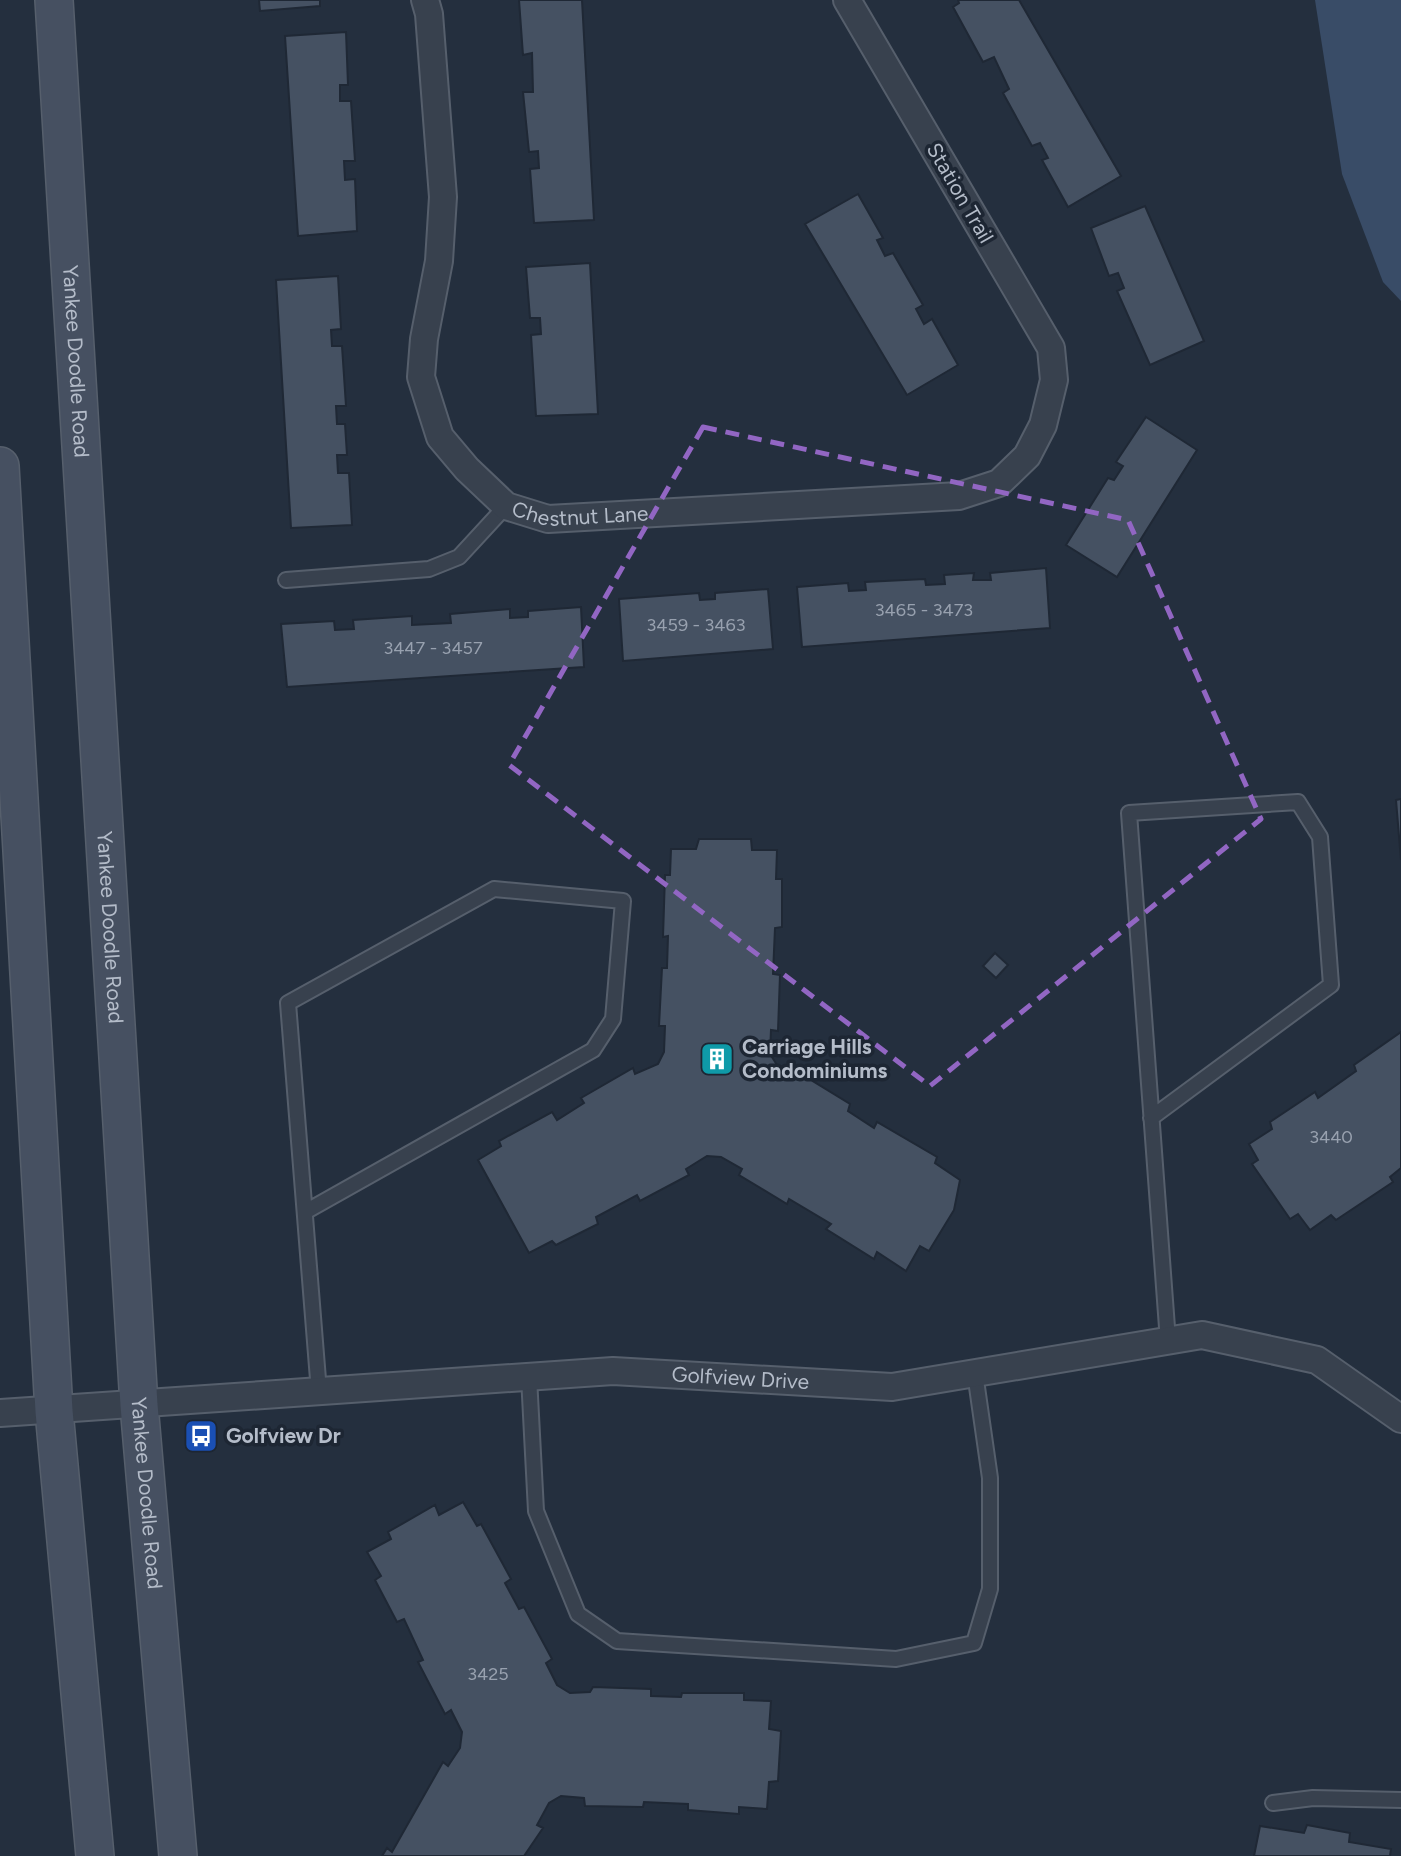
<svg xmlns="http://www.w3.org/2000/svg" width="1401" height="1856" viewBox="0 0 1401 1856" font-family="Figtree,sans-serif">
<rect width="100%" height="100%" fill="#242f3e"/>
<polygon fill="#394c67" points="1315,0 1401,0 1401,301 1383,282 1342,174"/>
<g fill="#455162" stroke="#1f2835" stroke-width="2">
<polygon points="259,0 320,0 320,6 260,11"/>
<polygon points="519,0 582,0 594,220 534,223 530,169 539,168 538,151 529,152 523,92 533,92 532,53 523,55"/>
<polygon points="958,0 1019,0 1121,176 1068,207 1042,160 1048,158 1040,143 1032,146 1003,93 1009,89 994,57 983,62 953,7 959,3"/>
<polygon points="346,32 348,85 340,85 340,101 351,101 355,161 344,161 345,180 355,179 357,231 298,236 285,36"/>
<polygon points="858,194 883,238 877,240 885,256 893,253 923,305 916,309 924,324 932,319 958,365 907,395 805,224"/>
<polygon points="1145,206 1204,341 1150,365 1117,291 1124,288 1118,273 1109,276 1091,228"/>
<polygon points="590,263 598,414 536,416 531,335 541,334 540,318 530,318 526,267"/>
<polygon points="338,276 341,329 331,330 332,346 342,346 346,406 336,406 337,424 345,424 347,455 337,455 338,473 349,473 352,525 291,528 276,280"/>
<polygon points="1146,417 1197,450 1117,577 1066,545 1108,478 1114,480 1123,466 1116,462"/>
<polygon points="1046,568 1050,628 802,647 797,587 848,583 849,591 866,590 865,582 925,579 926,585 945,584 944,575 974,573 973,580 991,580 990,573"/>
<polygon points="768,589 773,649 623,661 619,599 699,593 700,600 715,599 715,593"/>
<polygon points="581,607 584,667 287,687 281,624 334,621 335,630 354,629 353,620 412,616 412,625 451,623 450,614 510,609 510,618 528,617 528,611"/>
<polygon points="1401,799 1401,860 1396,800"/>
<polygon points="699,839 751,839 752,850 777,850 776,879 782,879 782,927 775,928 773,974 780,975 778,1031 771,1030 770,1054 779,1068 798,1079 801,1074 850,1104 848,1111 874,1128 877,1122 937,1157 935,1163 960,1180 954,1210 929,1251 920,1246 906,1271 877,1252 874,1259 826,1229 831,1224 789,1199 787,1204 739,1175 742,1169 721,1157 707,1156 686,1169 689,1175 640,1201 637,1195 596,1217 598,1224 556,1245 552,1241 529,1253 478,1160 501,1146 499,1141 552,1112 557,1120 584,1103 581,1098 633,1068 635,1074 658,1064 664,1052 665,1026 659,1026 662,968 667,968 668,936 663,937 665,875 670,875 671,849 696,849"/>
<polygon points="995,953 1008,965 996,978 983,966"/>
<polygon points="1401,1032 1401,1168 1390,1177 1393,1182 1336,1220 1331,1215 1310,1230 1298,1214 1290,1219 1252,1164 1258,1160 1249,1144 1272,1129 1270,1122 1315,1092 1318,1098 1356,1071 1354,1065"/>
<polygon points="463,1502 477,1526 481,1524 511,1579 505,1583 519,1609 524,1607 552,1659 546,1663 557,1685 570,1693 590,1692 593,1687 651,1689 651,1696 681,1697 682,1693 744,1693 744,1700 771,1701 769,1729 781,1731 778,1781 769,1782 767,1809 739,1807 739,1814 688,1810 688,1804 644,1802 643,1807 585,1806 584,1798 561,1796 549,1803 537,1825 543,1828 524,1856 382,1856 387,1848 392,1852 443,1762 448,1766 460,1748 462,1732 451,1710 445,1714 418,1662 423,1660 404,1619 397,1622 375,1580 381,1576 367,1552 391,1539 388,1532 435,1505 439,1515"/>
<polygon points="1307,1825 1350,1833 1349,1842 1391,1849 1390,1856 1254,1856 1260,1826 1304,1833"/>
</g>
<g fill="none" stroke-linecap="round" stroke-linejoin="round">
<defs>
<g id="service">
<polyline points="286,580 429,569 459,557 506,506"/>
<polyline points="1151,1118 1331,985 1320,837 1298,802 1129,813 1168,1341"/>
<polyline points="305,1212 593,1050 613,1019 623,901 494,889 288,1003 319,1392"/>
<polyline points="529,1377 536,1511 578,1614 617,1641 896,1659 974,1643 990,1589 990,1478 975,1373"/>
<polyline points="1273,1803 1313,1798 1401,1800"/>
</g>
<g id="minor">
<path id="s1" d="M 425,0 L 429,14 L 443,197 L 439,261 L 424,339 L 421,377 L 440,437 L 467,469 L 506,506 L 548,519 L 959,496 L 999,483 L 1027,456 L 1043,425 L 1054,380 L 1051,348 L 847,0"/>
<path id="s2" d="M 0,1413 L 613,1371 L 892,1387 L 1202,1335 L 1317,1360 L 1401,1419"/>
</g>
<g id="secondary">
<path id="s3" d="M 54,0 L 139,1405 L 178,1856"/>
<polyline points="0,466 54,1411 95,1856"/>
</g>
</defs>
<use href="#service" stroke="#565f6c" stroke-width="18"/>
<use href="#minor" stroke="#565f6c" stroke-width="30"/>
<use href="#secondary" stroke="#565f6c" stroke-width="40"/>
<use href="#service" stroke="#38414e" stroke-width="14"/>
<use href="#minor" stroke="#38414e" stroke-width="26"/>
<use href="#secondary" stroke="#465061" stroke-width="37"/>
</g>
<path fill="none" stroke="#9266c3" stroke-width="5" stroke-dasharray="14 9" stroke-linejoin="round" d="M 703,427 L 1128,520 L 1261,819 L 930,1086 L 509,765 Z"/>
<defs>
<symbol id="building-square" viewBox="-11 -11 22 22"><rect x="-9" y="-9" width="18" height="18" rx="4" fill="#0f9aa8" stroke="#1d2633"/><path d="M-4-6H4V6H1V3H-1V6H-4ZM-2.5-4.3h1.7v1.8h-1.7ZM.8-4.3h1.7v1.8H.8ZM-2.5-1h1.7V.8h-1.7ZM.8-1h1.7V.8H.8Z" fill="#fff"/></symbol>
<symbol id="bus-square" viewBox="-11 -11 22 22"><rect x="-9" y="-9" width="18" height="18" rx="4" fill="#1a4fb4" stroke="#1d2633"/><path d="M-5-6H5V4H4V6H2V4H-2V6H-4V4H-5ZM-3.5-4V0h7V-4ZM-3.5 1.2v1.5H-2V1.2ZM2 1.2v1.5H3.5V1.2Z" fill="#fff"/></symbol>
</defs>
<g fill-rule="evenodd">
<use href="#building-square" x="698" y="1040" width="38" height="38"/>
<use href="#bus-square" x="182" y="1417" width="38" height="38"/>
</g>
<g text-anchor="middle" stroke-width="7" stroke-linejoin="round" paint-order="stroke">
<g font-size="18" fill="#98a1af">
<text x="924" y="616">3465 - 3473</text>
<text x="696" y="631">3459 - 3463</text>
<text x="433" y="654">3447 - 3457</text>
<text x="1331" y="1143">3440</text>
<text x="488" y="1680">3425</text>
</g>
<g font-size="21" fill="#b4bcc9" stroke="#1d2633">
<text transform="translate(960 193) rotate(60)" y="7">Station Trail</text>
<text dy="7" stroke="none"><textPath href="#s3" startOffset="362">Yankee Doodle Road</textPath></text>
<text dy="7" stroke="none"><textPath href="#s1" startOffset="614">Chestnut Lane</textPath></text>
<text dy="7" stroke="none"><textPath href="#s3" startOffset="929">Yankee Doodle Road</textPath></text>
<text dy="7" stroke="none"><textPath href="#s2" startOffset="742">Golfview Drive</textPath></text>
<text dy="7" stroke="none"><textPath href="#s3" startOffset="1496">Yankee Doodle Road</textPath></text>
</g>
<g font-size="21" font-weight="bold" fill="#b4bcc9" stroke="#1d2633" text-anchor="start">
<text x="742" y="1054">Carriage Hills<tspan x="742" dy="24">Condominiums</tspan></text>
<text x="226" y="1443">Golfview Dr</text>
</g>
</g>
</svg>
